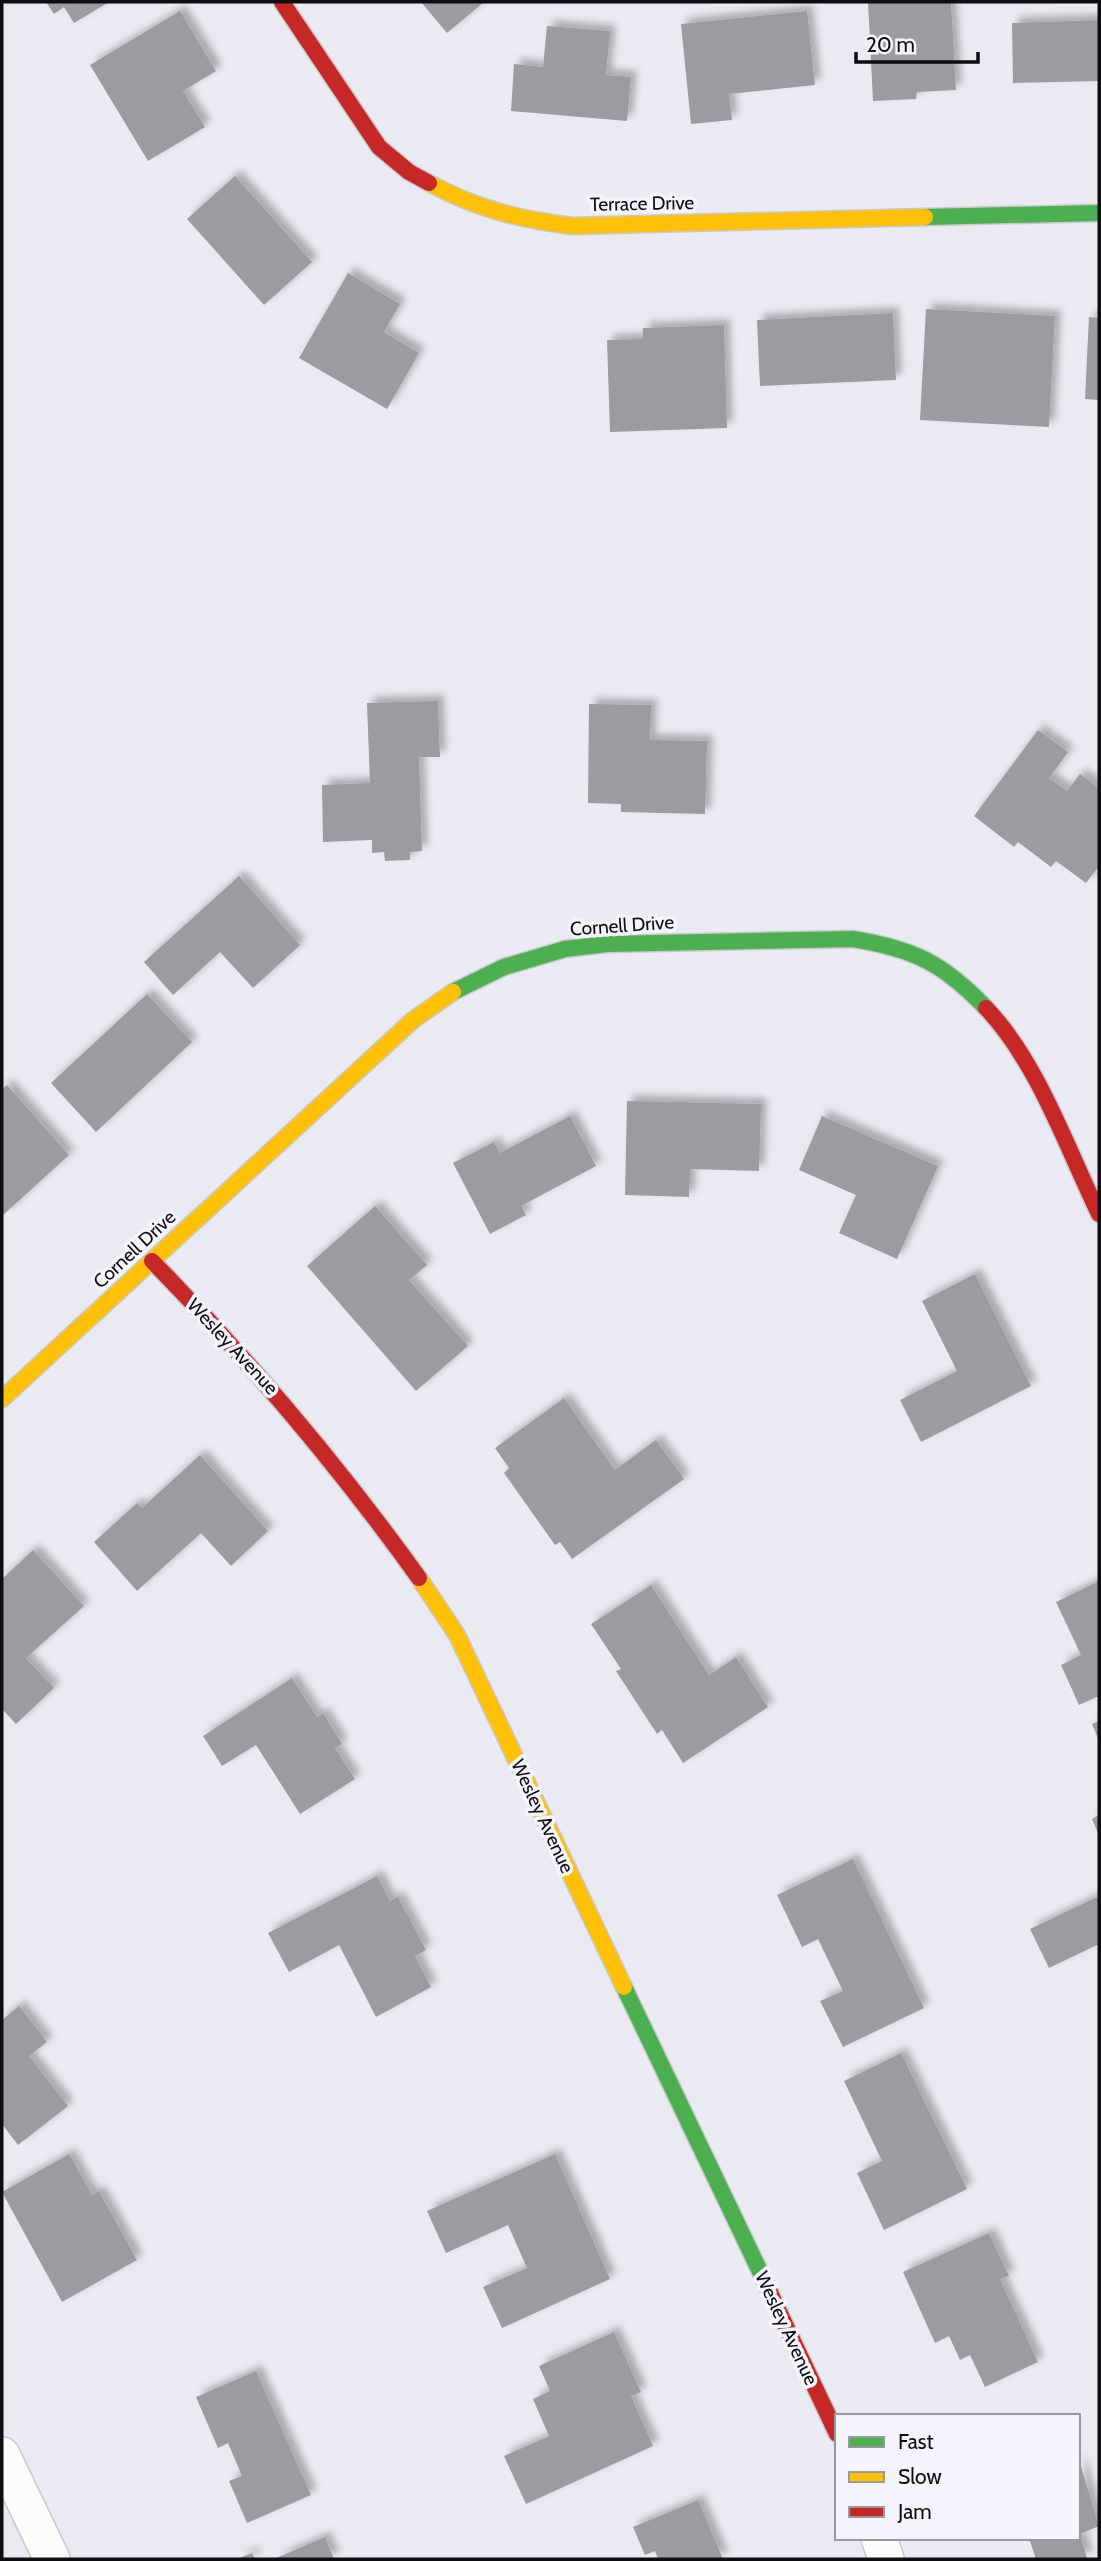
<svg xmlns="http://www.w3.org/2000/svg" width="1101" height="2561" viewBox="0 0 1101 2561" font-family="Cabin,sans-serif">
<defs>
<filter id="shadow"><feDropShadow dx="6" dy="-6" stdDeviation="3.5" flood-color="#0004"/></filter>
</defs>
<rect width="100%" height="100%" fill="#eaeaf2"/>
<g fill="#9d9ba1" filter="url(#shadow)">
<polygon points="46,2 109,2 74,23 64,7 54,14"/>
<polygon points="421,2 484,2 447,33"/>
<polygon points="868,2 951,2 956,90 917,92 916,99 873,101"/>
<polygon points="180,11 216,71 183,91 205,127 148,161 90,65"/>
<polygon points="807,11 815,85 729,94 732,120 691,124 681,24"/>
<polygon points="1099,20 1099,81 1013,83 1012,23"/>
<polygon points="547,26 610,31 606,75 631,77 627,121 511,111 514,64 543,67"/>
<polygon points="235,176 312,262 264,305 187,219"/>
<polygon points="348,273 400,304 384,332 419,353 387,409 299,358"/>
<polygon points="926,309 1055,316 1049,427 920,420"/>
<polygon points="893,313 896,380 760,386 757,320"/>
<polygon points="1089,317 1099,318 1099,400 1085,399"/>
<polygon points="724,325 727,428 610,432 607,340 643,339 643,328"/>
<polygon points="438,701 440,757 419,757 422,851 410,852 410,860 385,861 384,852 372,853 372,840 323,842 322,785 370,783 367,703"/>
<polygon points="589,704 651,705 650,740 707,741 705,814 621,812 621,804 588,803"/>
<polygon points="1038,730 1068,752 1049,778 1067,791 1080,774 1099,788 1099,866 1086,883 1056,861 1051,867 1018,842 1014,847 974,816"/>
<polygon points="239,876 300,945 253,988 220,952 173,995 144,962"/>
<polygon points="147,994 192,1042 96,1132 51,1083"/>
<polygon points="7,1085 69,1155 2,1216 2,1089"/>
<polygon points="627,1101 761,1104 759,1171 690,1169 689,1197 625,1195"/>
<polygon points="570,1116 596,1166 521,1206 526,1215 490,1234 453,1163 494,1142 500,1153"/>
<polygon points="822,1116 938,1166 897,1259 839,1233 856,1195 799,1170"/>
<polygon points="375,1206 427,1265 409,1280 468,1346 416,1391 307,1266"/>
<polygon points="975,1274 1031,1386 921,1442 900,1400 957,1371 922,1301"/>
<polygon points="564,1398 615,1470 656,1440 684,1479 572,1559 560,1542 555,1545 504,1473 509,1468 495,1448"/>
<polygon points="200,1455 268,1531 231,1566 201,1533 137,1591 94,1542 137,1503 142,1508"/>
<polygon points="33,1550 84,1606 26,1658 54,1688 16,1724 2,1709 2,1579"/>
<polygon points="1099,1581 1099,1696 1079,1705 1061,1665 1081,1655 1056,1602"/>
<polygon points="651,1585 709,1675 736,1657 768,1707 683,1763 662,1730 657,1734 616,1671 621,1669 591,1624"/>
<polygon points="292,1678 317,1717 323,1713 342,1744 335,1748 355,1779 300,1814 256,1745 222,1766 203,1736"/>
<polygon points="1099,1721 1099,1741 1092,1724"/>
<polygon points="1099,1815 1099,1836 1092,1819"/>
<polygon points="853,1859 924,2008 843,2047 820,2001 843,1991 818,1939 802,1947 777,1895"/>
<polygon points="377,1876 390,1901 398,1897 426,1950 415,1956 431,1987 376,2017 339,1945 289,1972 268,1933"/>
<polygon points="1099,1896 1099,1944 1049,1968 1030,1929"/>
<polygon points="19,2006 47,2042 29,2056 68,2106 18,2145 2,2124 2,2020"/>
<polygon points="901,2053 967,2189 884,2230 857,2173 882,2161 844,2081"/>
<polygon points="69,2154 92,2195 99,2191 137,2260 62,2302 2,2192"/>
<polygon points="555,2154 610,2279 502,2328 483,2287 527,2268 508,2225 446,2253 427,2211"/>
<polygon points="989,2233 1009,2276 1000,2279 1038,2362 985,2387 970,2355 960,2360 949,2336 935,2343 903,2272"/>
<polygon points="614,2332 641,2392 631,2396 653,2446 526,2504 504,2456 549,2436 533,2399 550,2391 539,2366"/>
<polygon points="256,2371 311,2495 247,2523 229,2481 242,2476 228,2443 218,2448 196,2397"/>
<polygon points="1079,2460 1099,2526 1080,2534 1087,2558 1036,2559 1029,2538 1078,2538"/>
<polygon points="698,2500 723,2559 658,2559 655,2551 645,2555 633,2527"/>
<polygon points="325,2537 334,2559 274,2559"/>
<polygon points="252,2553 255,2559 236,2559"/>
</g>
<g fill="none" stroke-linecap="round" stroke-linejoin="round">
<defs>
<g id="street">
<polyline points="2,2455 52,2559"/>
<polyline points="879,2538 886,2559"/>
</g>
<g id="fast">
<polyline points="925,217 1099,213"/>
<path d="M 453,992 L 504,967 L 565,949 L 607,944 L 853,939 C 914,949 943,963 986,1008"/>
<polyline points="624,1987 765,2282"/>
</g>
<g id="slow">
<path d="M 429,183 C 477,209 518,219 572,226 L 925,217"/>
<polyline points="2,1399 413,1020 453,992"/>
<polyline points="419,1578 457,1635 624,1987"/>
</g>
<g id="jam">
<polyline points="282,2 379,147 409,172 429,183"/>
<path d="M 986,1008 C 1037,1061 1067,1148 1099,1214"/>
<path d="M 152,1261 C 249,1360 338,1465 419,1578"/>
<polyline points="765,2282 837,2434"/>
</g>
</defs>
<use href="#street" stroke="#c8c8ce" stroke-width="38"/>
<use href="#fast" stroke="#c8c8ce" stroke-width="19"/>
<use href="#slow" stroke="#c8c8ce" stroke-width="19"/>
<use href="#jam" stroke="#c8c8ce" stroke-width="19"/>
<use href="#street" stroke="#fcfcfd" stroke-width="35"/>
<use href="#fast" stroke="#4caf50" stroke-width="16"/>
<use href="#slow" stroke="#ffc107" stroke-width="16"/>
<use href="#jam" stroke="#c62828" stroke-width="16"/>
</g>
<g text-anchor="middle" stroke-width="7" stroke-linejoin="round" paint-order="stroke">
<g font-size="19" fill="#0e0d12" stroke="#f4f4fd">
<text transform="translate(642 203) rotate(-1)" y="7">Terrace Drive</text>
<text transform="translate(622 925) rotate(-4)" y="7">Cornell Drive</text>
<text transform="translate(134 1249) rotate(-43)" y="7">Cornell Drive</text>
<text transform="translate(233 1346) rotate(47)" y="7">Wesley Avenue</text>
<text transform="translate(543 1816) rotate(65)" y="7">Wesley Avenue</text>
<text transform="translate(787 2328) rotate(65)" y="7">Wesley Avenue</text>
</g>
</g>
<rect width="1101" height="2561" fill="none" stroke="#0e0d12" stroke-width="7"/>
<rect x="835" y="2414" width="245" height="126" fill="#f4f4fd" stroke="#98989f" stroke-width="2"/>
<rect x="849" y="2437" width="35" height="10" fill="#4caf50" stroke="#98989f" stroke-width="2"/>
<text x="898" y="2449" font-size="21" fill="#0e0d12">Fast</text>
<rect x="849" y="2472" width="35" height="10" fill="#ffc107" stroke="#98989f" stroke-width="2"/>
<text x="898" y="2484" font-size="21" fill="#0e0d12">Slow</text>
<rect x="849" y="2507" width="35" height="10" fill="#c62828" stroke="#98989f" stroke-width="2"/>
<text x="898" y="2519" font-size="21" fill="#0e0d12">Jam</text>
<path d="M856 52v10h122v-10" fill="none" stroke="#0e0d12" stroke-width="3.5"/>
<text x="866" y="52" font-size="21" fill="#0e0d12" stroke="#f4f4fd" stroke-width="5" paint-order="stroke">20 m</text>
</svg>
